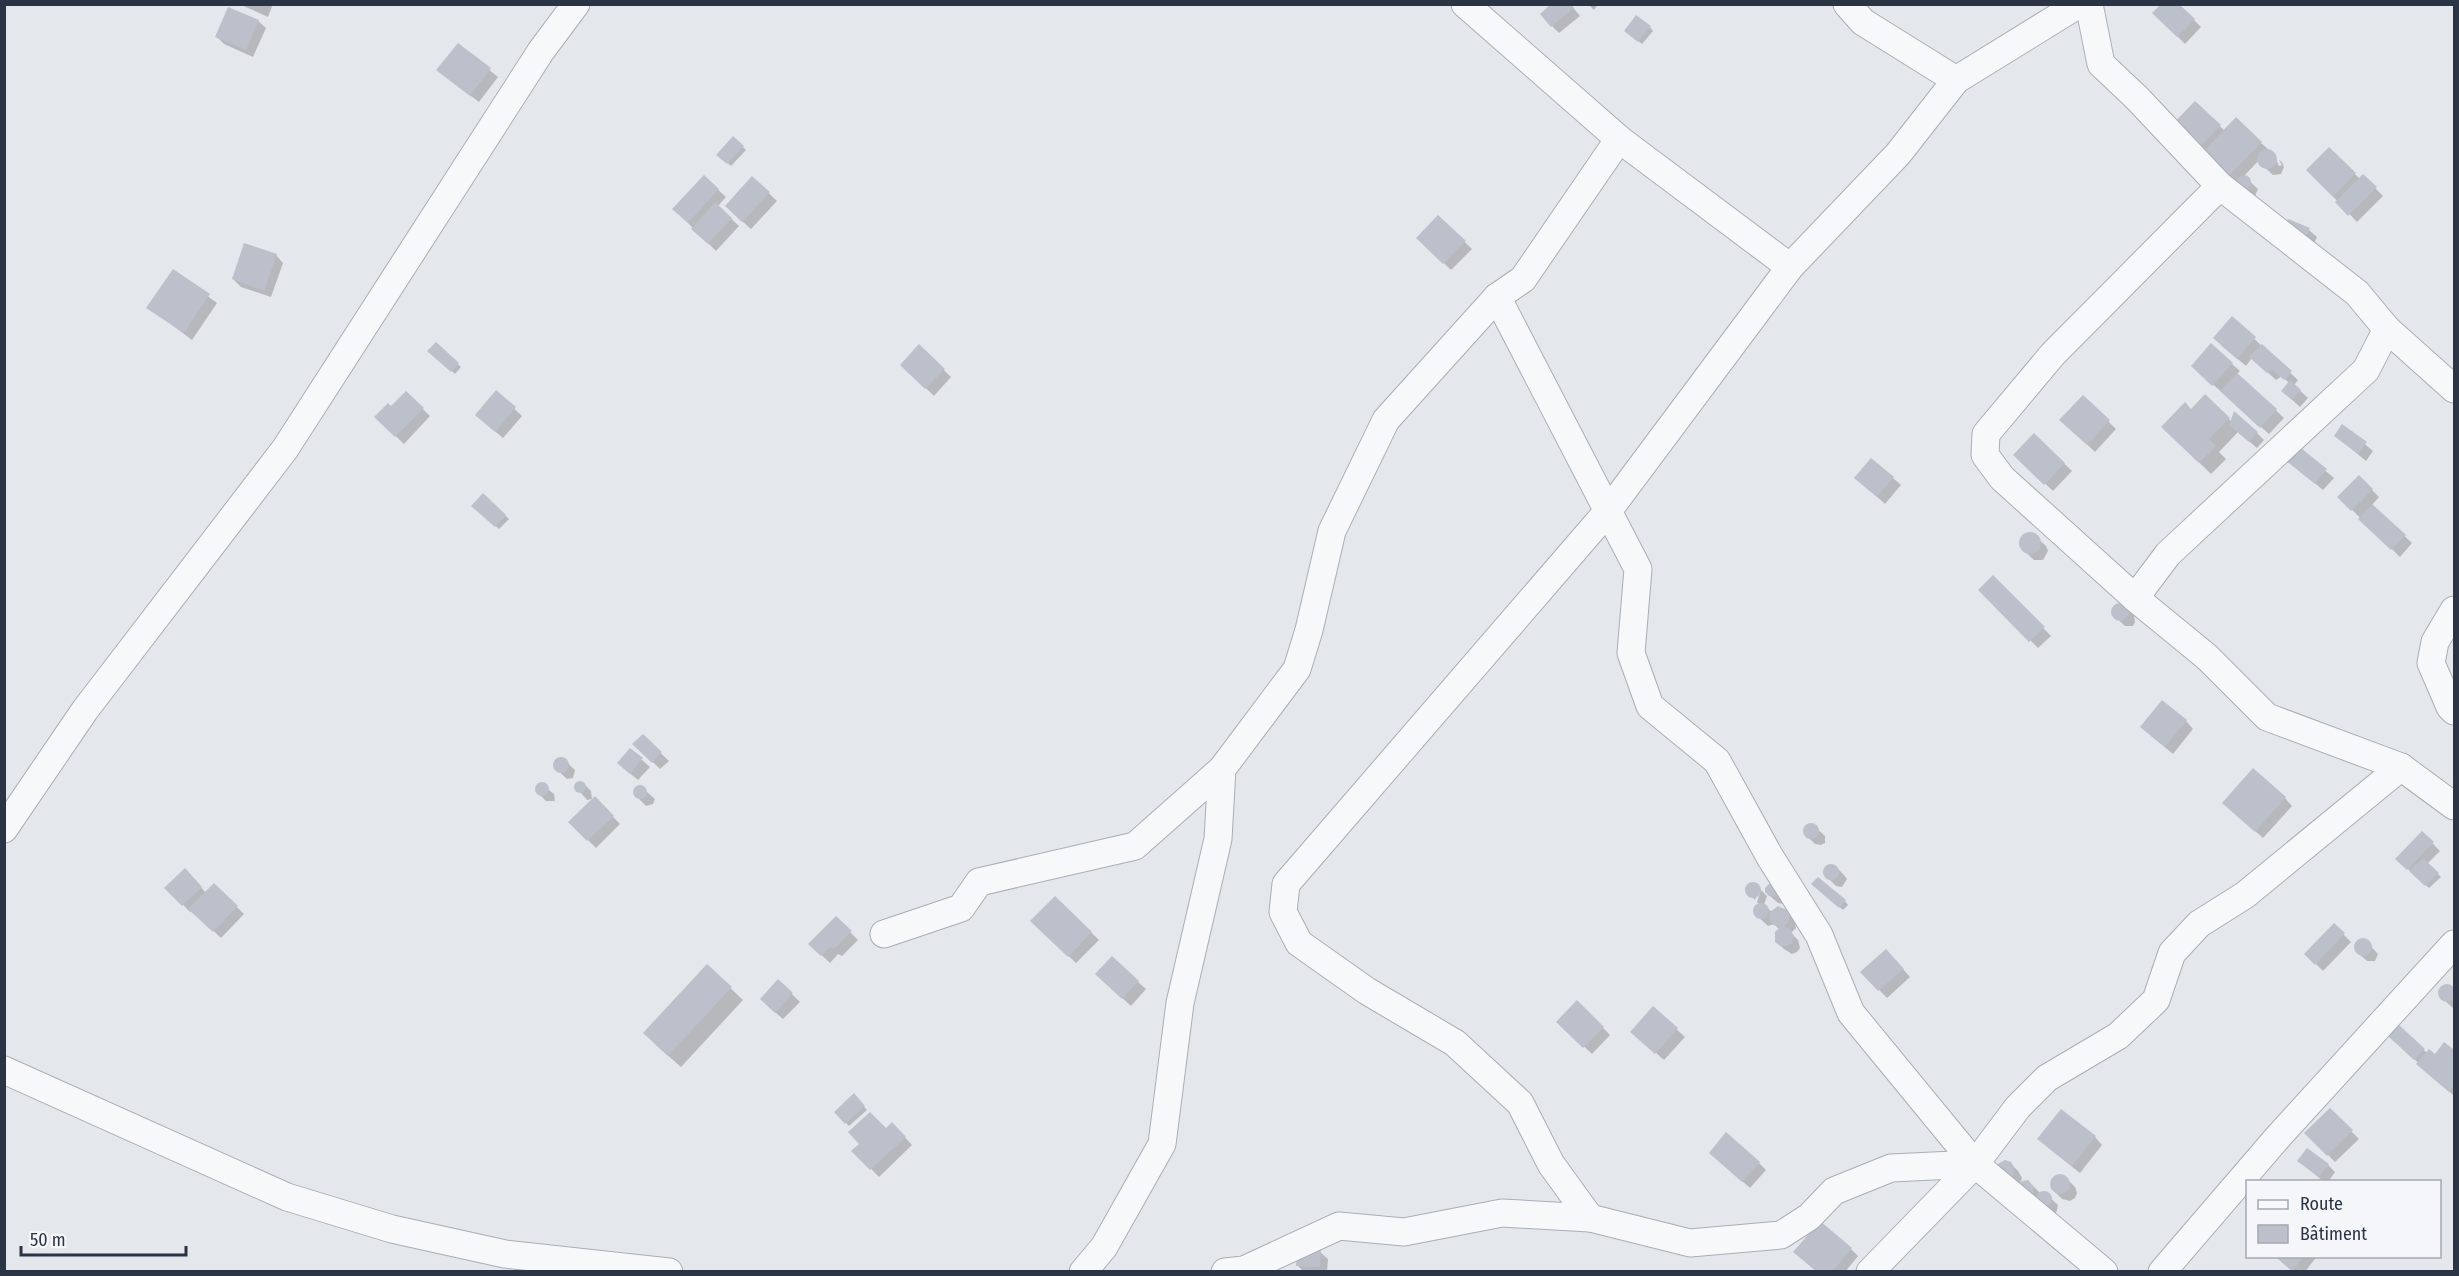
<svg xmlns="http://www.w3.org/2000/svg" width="2459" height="1276" viewBox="0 0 2459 1276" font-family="'Fira Sans Condensed',sans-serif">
<rect width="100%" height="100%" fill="#e4e7ec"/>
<g fill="#0003">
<polygon points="239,4 273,4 268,17"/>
<polygon points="1570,4 1580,16 1559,33 1552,26"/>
<polygon points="1588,4 1598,4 1594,10"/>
<polygon points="2162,4 2178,4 2201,27 2185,44 2154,13"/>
<polygon points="258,21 266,28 253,57 224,44 217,37"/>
<polygon points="1650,27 1653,31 1642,44 1629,34"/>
<polygon points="458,45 498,77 479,102 446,77"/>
<polygon points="2195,103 2225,131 2261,143 2277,157 2275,157 2279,166 2282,165 2279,160 2282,162 2284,167 2281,174 2273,175 2260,163 2260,159 2244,176 2258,189 2255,196 2249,197 2172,128"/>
<polygon points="733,138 746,150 731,166 718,154"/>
<polygon points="2329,149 2360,179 2363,176 2383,196 2357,222 2308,170"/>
<polygon points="704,177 726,197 718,206 739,226 716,251 674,209"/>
<polygon points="753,178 777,201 751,229 734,214"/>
<polygon points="1438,217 1472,249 1451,270 1418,238"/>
<polygon points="2289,221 2309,230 2317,237 2311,250"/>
<polygon points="276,255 283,263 271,297 241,287 233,279"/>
<polygon points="173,271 217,303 192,340 148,307"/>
<polygon points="2232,318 2298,380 2294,385 2308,398 2300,407 2290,398 2289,383 2282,376 2276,380 2252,358 2246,366 2222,346"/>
<polygon points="436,344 461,367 455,374 430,351"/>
<polygon points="2211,345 2240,371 2237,374 2284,418 2269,434 2200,373"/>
<polygon points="919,346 951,377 934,396 902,365"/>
<polygon points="496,392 522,416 503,438 484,422"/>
<polygon points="406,393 430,416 404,444 376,417 391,409"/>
<polygon points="2083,397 2116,429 2095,452 2061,420"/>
<polygon points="2205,397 2232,422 2257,433 2264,440 2257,448 2238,432 2219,452 2226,459 2211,474 2163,427 2191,411"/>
<polygon points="2343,426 2373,451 2366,461 2336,436"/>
<polygon points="2034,435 2072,471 2053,491 2015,455"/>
<polygon points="2291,442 2334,478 2323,490 2281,455"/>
<polygon points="2359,477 2379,497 2372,505 2412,543 2400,557 2339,497"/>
<polygon points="1856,478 1893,478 1901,485 1885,504"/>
<polygon points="483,495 509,519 499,529 474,506"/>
<polygon points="2032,533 2046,546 2048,551 2043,560 2034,560 2021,548 2020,542 2025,534"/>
<polygon points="1993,577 2051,636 2038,648 1980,590"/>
<polygon points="2121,604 2134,615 2135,622 2133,626 2125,626 2113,615 2113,609"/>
<polygon points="2186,721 2193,729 2173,754 2150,735"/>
<polygon points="643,736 669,761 660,769 634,744"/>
<polygon points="631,750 650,767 638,780 627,771"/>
<polygon points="563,759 575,770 573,778 567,779 556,769 557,760"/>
<polygon points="577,783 583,783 591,791 592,799 587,800 580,792 575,787"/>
<polygon points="541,784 554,794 555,801 546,801 538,793 537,788"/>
<polygon points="640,786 655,799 653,804 646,806 638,798 634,792"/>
<polygon points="595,798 620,824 596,848 570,822"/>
<polygon points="2285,798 2292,806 2263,838 2231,810"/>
<polygon points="1809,825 1813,825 1825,836 1825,843 1821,845 1815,844 1807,836 1805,833 1806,827"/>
<polygon points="2422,833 2440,851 2427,864 2441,877 2429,888 2397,859"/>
<polygon points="1829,865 1836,867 1844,875 1847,879 1842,887 1836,886 1828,878 1825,870"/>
<polygon points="193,878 206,893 214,885 244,914 221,938 192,910 190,912 167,888"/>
<polygon points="1750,884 1754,884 1759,888 1767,896 1764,905 1773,913 1786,911 1794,919 1796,928 1791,933 1798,940 1800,948 1797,952 1792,954 1784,949 1776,941 1780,930 1774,924 1768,926 1756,915 1754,911 1757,905 1760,905 1757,902 1761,890 1758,890 1755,900 1748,893 1747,889"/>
<polygon points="1814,884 1845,901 1848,905 1843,910"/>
<polygon points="1769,885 1786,901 1783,904 1778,903 1770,896"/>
<polygon points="1055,898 1099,940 1076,963 1032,921"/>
<polygon points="836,918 858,940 842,956 838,954 830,963 810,944"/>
<polygon points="2334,925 2351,942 2323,971 2306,954"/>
<polygon points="2360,940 2365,940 2378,954 2375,961 2367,961 2359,954 2356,945"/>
<polygon points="1893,958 1910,977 1887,998 1862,972"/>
<polygon points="707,966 743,1000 681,1067 656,1045"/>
<polygon points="778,981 800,1002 783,1019 769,1007"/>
<polygon points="1104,981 1138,982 1146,989 1131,1006"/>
<polygon points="2452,986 2454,988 2454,1009 2442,998 2441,990 2443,987"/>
<polygon points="1578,1002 1610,1035 1592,1054 1558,1022"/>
<polygon points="1653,1008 1685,1037 1664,1060 1640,1039"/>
<polygon points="2398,1026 2427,1053 2435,1056 2454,1049 2454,1096 2397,1043"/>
<polygon points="854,1096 867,1110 849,1126 836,1112"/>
<polygon points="2330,1110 2359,1139 2335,1162 2306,1133"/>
<polygon points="892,1124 912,1145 879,1177 854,1151"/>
<polygon points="2095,1137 2102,1145 2080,1173 2046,1146"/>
<polygon points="1718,1160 1759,1163 1766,1170 1750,1188"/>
<polygon points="2299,1161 2328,1165 2335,1172 2328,1182 2324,1182"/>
<polygon points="2005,1162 2010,1163 2018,1171 2022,1178 2020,1183 2013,1187"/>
<polygon points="2059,1175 2067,1179 2075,1187 2077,1193 2075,1198 2070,1201 2062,1199 2054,1191 2051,1183"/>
<polygon points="2032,1185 2040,1193 2045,1193 2058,1205 2057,1211 2054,1214 2033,1205"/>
<polygon points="1851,1249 1858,1256 1845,1272 1818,1272"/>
<polygon points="1320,1252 1328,1259 1327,1272 1304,1272 1297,1265"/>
<polygon points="2317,1256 2305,1272 2293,1272 2276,1257"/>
</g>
<g fill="#bbc0ca">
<polygon points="1551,4 1571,4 1574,8 1551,27 1540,14"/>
<polygon points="2160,5 2180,5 2195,19 2177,37 2152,13"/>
<polygon points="228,7 259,20 246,50 215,37"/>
<polygon points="1636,15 1651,26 1638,42 1624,31"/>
<polygon points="458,43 491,68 470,96 436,70"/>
<polygon points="2195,101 2221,125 2195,152 2169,128"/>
<polygon points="2236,117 2262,142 2225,180 2200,155"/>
<polygon points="733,136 744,146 727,164 716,155"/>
<polygon points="2329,147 2356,173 2333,197 2306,170"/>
<circle cx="2267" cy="159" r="10"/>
<polygon points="2363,174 2377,187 2348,216 2335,202"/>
<circle cx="2244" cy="182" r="7"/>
<polygon points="704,175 719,189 688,223 672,209"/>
<polygon points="752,176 770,192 742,222 725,206"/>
<polygon points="715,202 732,218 708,244 691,229"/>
<polygon points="1438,215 1466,241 1443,264 1416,238"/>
<polygon points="2288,219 2310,228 2303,243 2281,234"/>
<polygon points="244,243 277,254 264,291 232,279"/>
<polygon points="173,269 210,294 184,333 146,308"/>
<polygon points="2232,316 2256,337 2237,359 2213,338"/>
<polygon points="436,342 459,363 451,372 427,351"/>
<polygon points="2211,343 2233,363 2212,386 2191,366"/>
<polygon points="919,344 945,369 925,389 900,365"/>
<polygon points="2262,344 2292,371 2284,380 2273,370 2267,373 2249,357"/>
<polygon points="2237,373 2277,409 2260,428 2220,391"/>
<polygon points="2290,380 2301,390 2292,400 2281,391"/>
<polygon points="496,390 516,407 495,432 475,415"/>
<polygon points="406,391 424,408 395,437 374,417 388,403 391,406"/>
<polygon points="2205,394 2230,418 2209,439 2216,446 2199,463 2161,427 2185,402 2191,409"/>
<polygon points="2083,395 2110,420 2087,445 2059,420"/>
<polygon points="2234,411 2258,432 2249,442 2229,425"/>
<polygon points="2342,424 2367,442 2358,454 2334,436"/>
<polygon points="2034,433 2065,463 2044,485 2013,455"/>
<polygon points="2291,440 2327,469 2315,484 2279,455"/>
<polygon points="1871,458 1894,477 1877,497 1854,478"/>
<polygon points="2359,475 2373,489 2351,511 2337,497"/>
<polygon points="483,493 506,515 495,527 471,506"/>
<polygon points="2372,504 2406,535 2391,550 2358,519"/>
<circle cx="2030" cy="543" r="11"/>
<polygon points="1993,575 2045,627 2029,642 1978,590"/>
<circle cx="2120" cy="612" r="9"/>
<polygon points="2162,700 2187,720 2165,747 2140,727"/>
<polygon points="643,734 662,752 652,763 632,744"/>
<polygon points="630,748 643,758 630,774 617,763"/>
<circle cx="561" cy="765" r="8"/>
<polygon points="2253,768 2286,797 2255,832 2222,803"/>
<circle cx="580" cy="787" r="6"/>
<circle cx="542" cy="789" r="7"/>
<circle cx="640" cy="792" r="7"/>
<polygon points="595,796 614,816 587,841 568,822"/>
<circle cx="1811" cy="831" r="8"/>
<polygon points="2422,831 2434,842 2407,870 2395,859"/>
<polygon points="2423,858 2439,873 2425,886 2409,871"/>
<circle cx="1831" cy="872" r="8"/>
<polygon points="185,868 202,887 182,906 164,888"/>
<polygon points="1818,877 1846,900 1839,908 1811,884"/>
<circle cx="1753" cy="890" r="8"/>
<polygon points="214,883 238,906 213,932 188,909"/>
<polygon points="1770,883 1779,893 1776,897 1769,896 1765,892 1765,888"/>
<polygon points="1055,896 1092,932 1068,957 1030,921"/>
<circle cx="1761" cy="911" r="8"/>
<polygon points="1778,906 1787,910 1790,916 1788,923 1783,927 1789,928 1794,936 1792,943 1787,946 1780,946 1775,942 1775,932 1780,927 1773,925 1769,919 1770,912"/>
<polygon points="836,916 852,931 834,949 830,947 821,956 808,944"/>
<polygon points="2334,923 2345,933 2315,965 2304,954"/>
<circle cx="2363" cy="947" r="9"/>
<polygon points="1886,949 1904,969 1878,991 1860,972"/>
<polygon points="1112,956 1139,981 1122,999 1095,974"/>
<polygon points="707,964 732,987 668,1056 643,1033"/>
<polygon points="778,979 793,993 775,1013 760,999"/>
<circle cx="2447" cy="993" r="9"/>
<polygon points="1577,1000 1604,1027 1583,1048 1556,1022"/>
<polygon points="1653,1006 1678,1028 1655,1054 1630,1032"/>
<polygon points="2398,1024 2425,1049 2414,1060 2387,1035"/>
<polygon points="2444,1042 2453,1049 2454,1047 2454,1085 2449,1092 2416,1064 2429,1049 2435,1054"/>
<polygon points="854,1093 865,1106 845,1124 834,1112"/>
<polygon points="2330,1108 2353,1130 2327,1156 2304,1133"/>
<polygon points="2061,1109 2096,1136 2072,1166 2037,1139"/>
<polygon points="870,1112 886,1128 892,1122 906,1137 870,1170 851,1151 859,1144 848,1132"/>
<polygon points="1726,1132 1760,1162 1742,1182 1709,1153"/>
<polygon points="2307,1148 2329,1164 2319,1177 2297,1161"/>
<polygon points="2005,1160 2011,1162 2014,1167 2014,1173 2011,1178 1996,1165"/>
<circle cx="2060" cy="1184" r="10"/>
<polygon points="2028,1180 2034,1187 2032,1195 2017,1185 2022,1181"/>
<circle cx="2044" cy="1199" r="8"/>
<polygon points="1820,1221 1852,1248 1832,1272 1817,1272 1793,1252"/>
<polygon points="1297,1248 1321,1250 1320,1267 1296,1266"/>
<polygon points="2275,1256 2304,1256 2292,1271"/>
</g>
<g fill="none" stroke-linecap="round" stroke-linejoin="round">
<defs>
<g id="minor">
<polyline points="1465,4 1619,139 1790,267"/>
<polyline points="1847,4 1863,22 1956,80"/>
<polyline points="2089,4 2101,64 2137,98 2220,186 2357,293 2387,329 2366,370 2168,554 2135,598 2207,657 2267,717 2401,767 2454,806"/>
<polyline points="1497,297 1638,569 1631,653 1650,706 1717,761 1770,857 1819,935 1851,1013 1975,1164 2104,1272"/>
<polyline points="2387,329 2454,389"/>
<polyline points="2135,598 2002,478 1985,455 1986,434 2053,354 2220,186"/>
<polyline points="2454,610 2435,642 2431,663 2450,707 2454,711"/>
<polyline points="4,829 85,710 285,449 541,51 576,4"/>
<polyline points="884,934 961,908 979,882 1135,846 1222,769"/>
<polyline points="4,1070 287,1197 392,1229 505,1254 669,1272"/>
<polyline points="1590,1218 1551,1164 1520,1103 1455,1043 1367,991 1299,943 1283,912 1286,884 1608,511 1790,267 1898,154 1956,80 2079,4"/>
<polyline points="1083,1272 1104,1247 1162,1144 1180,1003 1218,839 1222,769 1297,669 1309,630 1332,531 1386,420 1497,297 1523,279 1619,139"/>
<polyline points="1225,1272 1244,1270 1339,1226 1404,1232 1502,1213 1590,1218 1690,1243 1781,1235 1809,1217 1834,1191 1891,1168 1975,1164"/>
<polyline points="1870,1272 1975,1164 2018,1107 2047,1078 2118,1036 2156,1000 2172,953 2199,924 2245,895 2401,767"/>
<polyline points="2162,1272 2278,1137 2454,944"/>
</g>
</defs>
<use href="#minor" stroke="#a9aeb7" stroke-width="29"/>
<use href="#minor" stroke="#f7f8fa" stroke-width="27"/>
</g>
<rect width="2459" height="1276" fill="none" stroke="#2b3445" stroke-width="12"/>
<rect x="2246" y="1180" width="195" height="78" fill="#f4f6f9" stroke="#a4a8b1" stroke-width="1.5"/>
<rect x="2258" y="1200" width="30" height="9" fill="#f7f8fa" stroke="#a4a8b1" stroke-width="1.5"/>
<text x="2300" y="1210" font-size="18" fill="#2b3445">Route</text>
<rect x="2258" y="1225" width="30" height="18" fill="#bbc0ca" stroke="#a4a8b1" stroke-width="1.5"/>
<text x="2300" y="1240" font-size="18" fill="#2b3445">Bâtiment</text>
<path d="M21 1246v9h165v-9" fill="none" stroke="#2b3445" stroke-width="3"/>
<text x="30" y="1246" font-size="18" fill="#2b3445" stroke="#f4f6f9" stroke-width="4.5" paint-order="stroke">50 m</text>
</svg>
